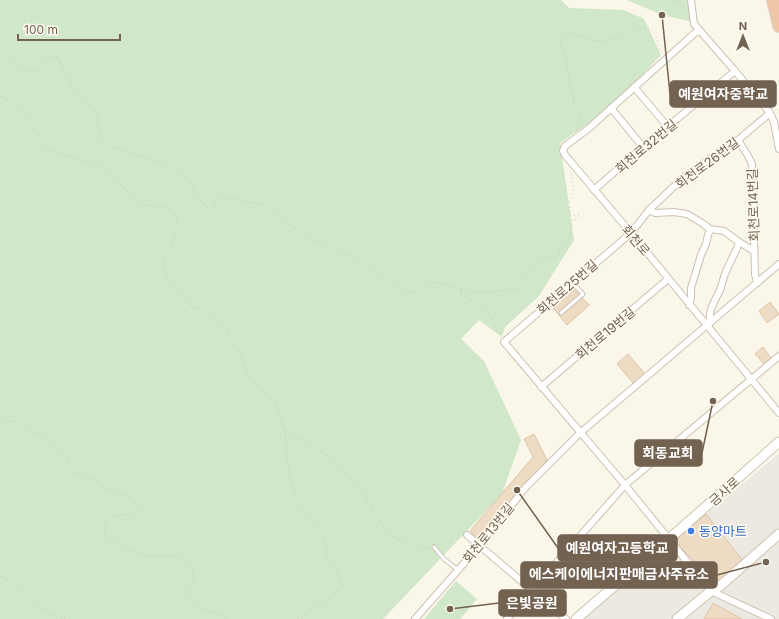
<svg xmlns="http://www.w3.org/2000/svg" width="779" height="619" viewBox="0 0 779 619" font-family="Inter,'Noto Sans KR',sans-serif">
<rect width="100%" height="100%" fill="#faf7ea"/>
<polygon fill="#ece9e2" points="779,453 779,619 582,619"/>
<g fill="#d0e7c9">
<polygon points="0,0 561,0 569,8 624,10 644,19 661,55 611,108 560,143 574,240 539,296 505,327 502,337 479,320 461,339 484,361 521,440 502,494 383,619 0,619"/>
<polygon points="627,0 693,0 693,22 662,15"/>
<polygon points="456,581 477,599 460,619 424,619"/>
</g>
<g fill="#eddbc4" stroke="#dec5a6">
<polygon points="572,287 589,305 567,325 551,305"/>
<polygon points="770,302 779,314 767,323 759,311"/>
<polygon points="763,347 771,358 764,364 755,354"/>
<polygon points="628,354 645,374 634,384 617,364"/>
<polygon points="534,434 547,460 479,540 470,531 533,457 524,439"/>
<polygon points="706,514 743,561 717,584 675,542 675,540"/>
<polygon points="713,603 742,619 704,619"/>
</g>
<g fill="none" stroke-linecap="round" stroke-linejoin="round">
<defs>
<g id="lane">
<polyline points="561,313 583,294 573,283"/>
<polyline points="434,547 444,559 458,570"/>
</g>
<g id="street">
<polyline points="691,0 694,24 735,71 770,113 774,122 779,149"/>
<polyline points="700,31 696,32 588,129 565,146 563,151 565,155 631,233 779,413"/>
<polyline points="634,87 668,127"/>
<polyline points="611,108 643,147"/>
<polyline points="770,113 738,140 685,176 649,210 631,233 504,342 625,485 711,591 771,619"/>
<polyline points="738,140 748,156 752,164 755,274 757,283"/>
<polyline points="594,190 643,147 735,71"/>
<polyline points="649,210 655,213 674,212 687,214 702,223 710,229 724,231 739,242 754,251"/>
<polyline points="689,305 691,297 691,288 701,255 706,244 708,235 710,229"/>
<path d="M 710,323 C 708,310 715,301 720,290 C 722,285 723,279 725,274 C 729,263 736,253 739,242"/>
<polyline points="541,387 668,279"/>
<polyline points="467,535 566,619"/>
<polyline points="415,619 480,545 526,487 580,433 779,264"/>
<polyline points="507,619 625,485 779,356"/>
</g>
<g id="secondary">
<polyline points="576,619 669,539 779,442"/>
<polyline points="677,619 711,591 719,587 779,534"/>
</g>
<polyline id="highway" points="773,0 779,26"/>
</defs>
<use href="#lane" stroke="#ccc1b1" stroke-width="5"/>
<use href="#street" stroke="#ccc1b1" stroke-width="8"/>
<use href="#secondary" stroke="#cec2ae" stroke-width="11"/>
<use href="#highway" stroke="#dbd6d2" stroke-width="14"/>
<g stroke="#d2bfa7" stroke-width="1" stroke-dasharray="1 3" stroke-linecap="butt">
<polyline points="673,0 685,6"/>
<path d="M 0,45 C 10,52 18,67 29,71 C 41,75 44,54 59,57 L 60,64 L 62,69 L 80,98 L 84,103 L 97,112 C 99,122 96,132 103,141 C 109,150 146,156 157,161 C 167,164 178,171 186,178 C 194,186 201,208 213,209 L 218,199 L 222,197 L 261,204 L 266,207 L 282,220 L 319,242 L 378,270 L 399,289 L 404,293 L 410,292 L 434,283 C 444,283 452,285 461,289 L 461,293 C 469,300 479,303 487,311 C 493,319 494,329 501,336"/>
<polyline points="0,96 12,102 28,118 43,145 51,150 100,166 107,174 126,190 134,195 141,204 165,208 174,213 177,221 175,235 164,261 164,269 167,277 181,298 190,305 201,309 224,327 243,359 248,377 251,381 268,395 275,403 282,418 285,430 287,460 292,487 296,501 317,523 325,544 327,557 333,564 338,573 342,584 336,594 297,619"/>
<polyline points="576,130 583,124 574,105 573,97 564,54 560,42 563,35 569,33 590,40 601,41 617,38 637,28 648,28 656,35 659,48 662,52 664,52"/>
<path d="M 461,289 L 465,289 L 470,292 L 477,293 L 516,289 L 544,258 L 556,257 L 559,255 L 560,248 L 569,240 L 572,220 L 577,219 L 580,215 L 570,215 L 570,207 L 567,204 C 576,196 573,184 571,173"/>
<path d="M 0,418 L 8,421 L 18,422 L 25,428 L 39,435 L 62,451 L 75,474 L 87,479 L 95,477 L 101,487 C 117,491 130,494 141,508 L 134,511 L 131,515 L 115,515 L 107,520 L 104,530 L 105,536 C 116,544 129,551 142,555 C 155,559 183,550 191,567 C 193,571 193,575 194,579 L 185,590 C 189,611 214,608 227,619"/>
<polyline points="286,431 321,451 328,456 363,493 384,528 388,534 396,538 425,549 430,548"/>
<polyline points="0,576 12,582 19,592 29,601 39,608 47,610 49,614 65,619"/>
</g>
<use href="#lane" stroke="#fff" stroke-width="3"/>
<use href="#street" stroke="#fff" stroke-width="6"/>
<use href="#secondary" stroke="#fff" stroke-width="9"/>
<use href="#highway" stroke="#eec6a8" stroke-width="12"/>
</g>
<circle fill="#3f7fe0" stroke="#fdfaf0" stroke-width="1.5" cx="691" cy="531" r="4"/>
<g text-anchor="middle" stroke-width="3" stroke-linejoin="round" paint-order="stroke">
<g font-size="13" fill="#736250" stroke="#fdfaf0">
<text transform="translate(646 146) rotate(-40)" y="5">회천로32번길</text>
<text transform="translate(707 163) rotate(-37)" y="5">회천로26번길</text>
<text transform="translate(753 205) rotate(-92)" y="5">회천로14번길</text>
<text transform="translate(636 240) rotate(50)" y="5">회천로</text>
<text transform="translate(567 287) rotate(-41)" y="5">회천로25번길</text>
<text transform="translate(605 333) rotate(-40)" y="5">회천로19번길</text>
<text transform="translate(724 491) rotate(-42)" y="5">금사로</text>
<text transform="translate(488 533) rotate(-51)" y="5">회천로13번길</text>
</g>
<g font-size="13" fill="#366cbe" stroke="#fdfaf0" text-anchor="start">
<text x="699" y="536">동양마트</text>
</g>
</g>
<path fill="none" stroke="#736250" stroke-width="1.5" d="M662 15L670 94M713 401L702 453M517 490L558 548M766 562L717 575M450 609L499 603"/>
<g fill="#736250" stroke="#fdfaf0" stroke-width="1.5">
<circle cx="662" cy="15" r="4"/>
<circle cx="713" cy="401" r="4"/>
<circle cx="517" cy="490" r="4"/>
<circle cx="766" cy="562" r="4"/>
<circle cx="450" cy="609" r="4"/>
</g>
<g fill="#736250" stroke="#736250" stroke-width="1.5">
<rect x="670" y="81" width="106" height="26" rx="4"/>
<rect x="635" y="440" width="67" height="26" rx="4"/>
<rect x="558" y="535" width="119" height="26" rx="4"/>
<rect x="521" y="562" width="196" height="26" rx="4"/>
<rect x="499" y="590" width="67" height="26" rx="4"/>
</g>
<g font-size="14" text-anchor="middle" font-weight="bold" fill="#fff">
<text x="723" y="99">예원여자중학교</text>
<text x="668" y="458">회동교회</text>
<text x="617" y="553">예원여자고등학교</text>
<text x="619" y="579">에스케이에너지판매금사주유소</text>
<text x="532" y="608">은빛공원</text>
</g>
<g transform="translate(743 36)" stroke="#fdfaf0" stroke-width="3" paint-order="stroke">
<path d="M0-3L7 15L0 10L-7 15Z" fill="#736250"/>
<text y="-6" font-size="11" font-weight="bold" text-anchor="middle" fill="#736250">N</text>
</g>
<path d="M18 34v6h102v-6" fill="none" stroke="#736250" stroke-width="2"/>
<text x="24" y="34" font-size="12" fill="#736250" stroke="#fdfaf0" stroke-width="3" paint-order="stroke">100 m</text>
</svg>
